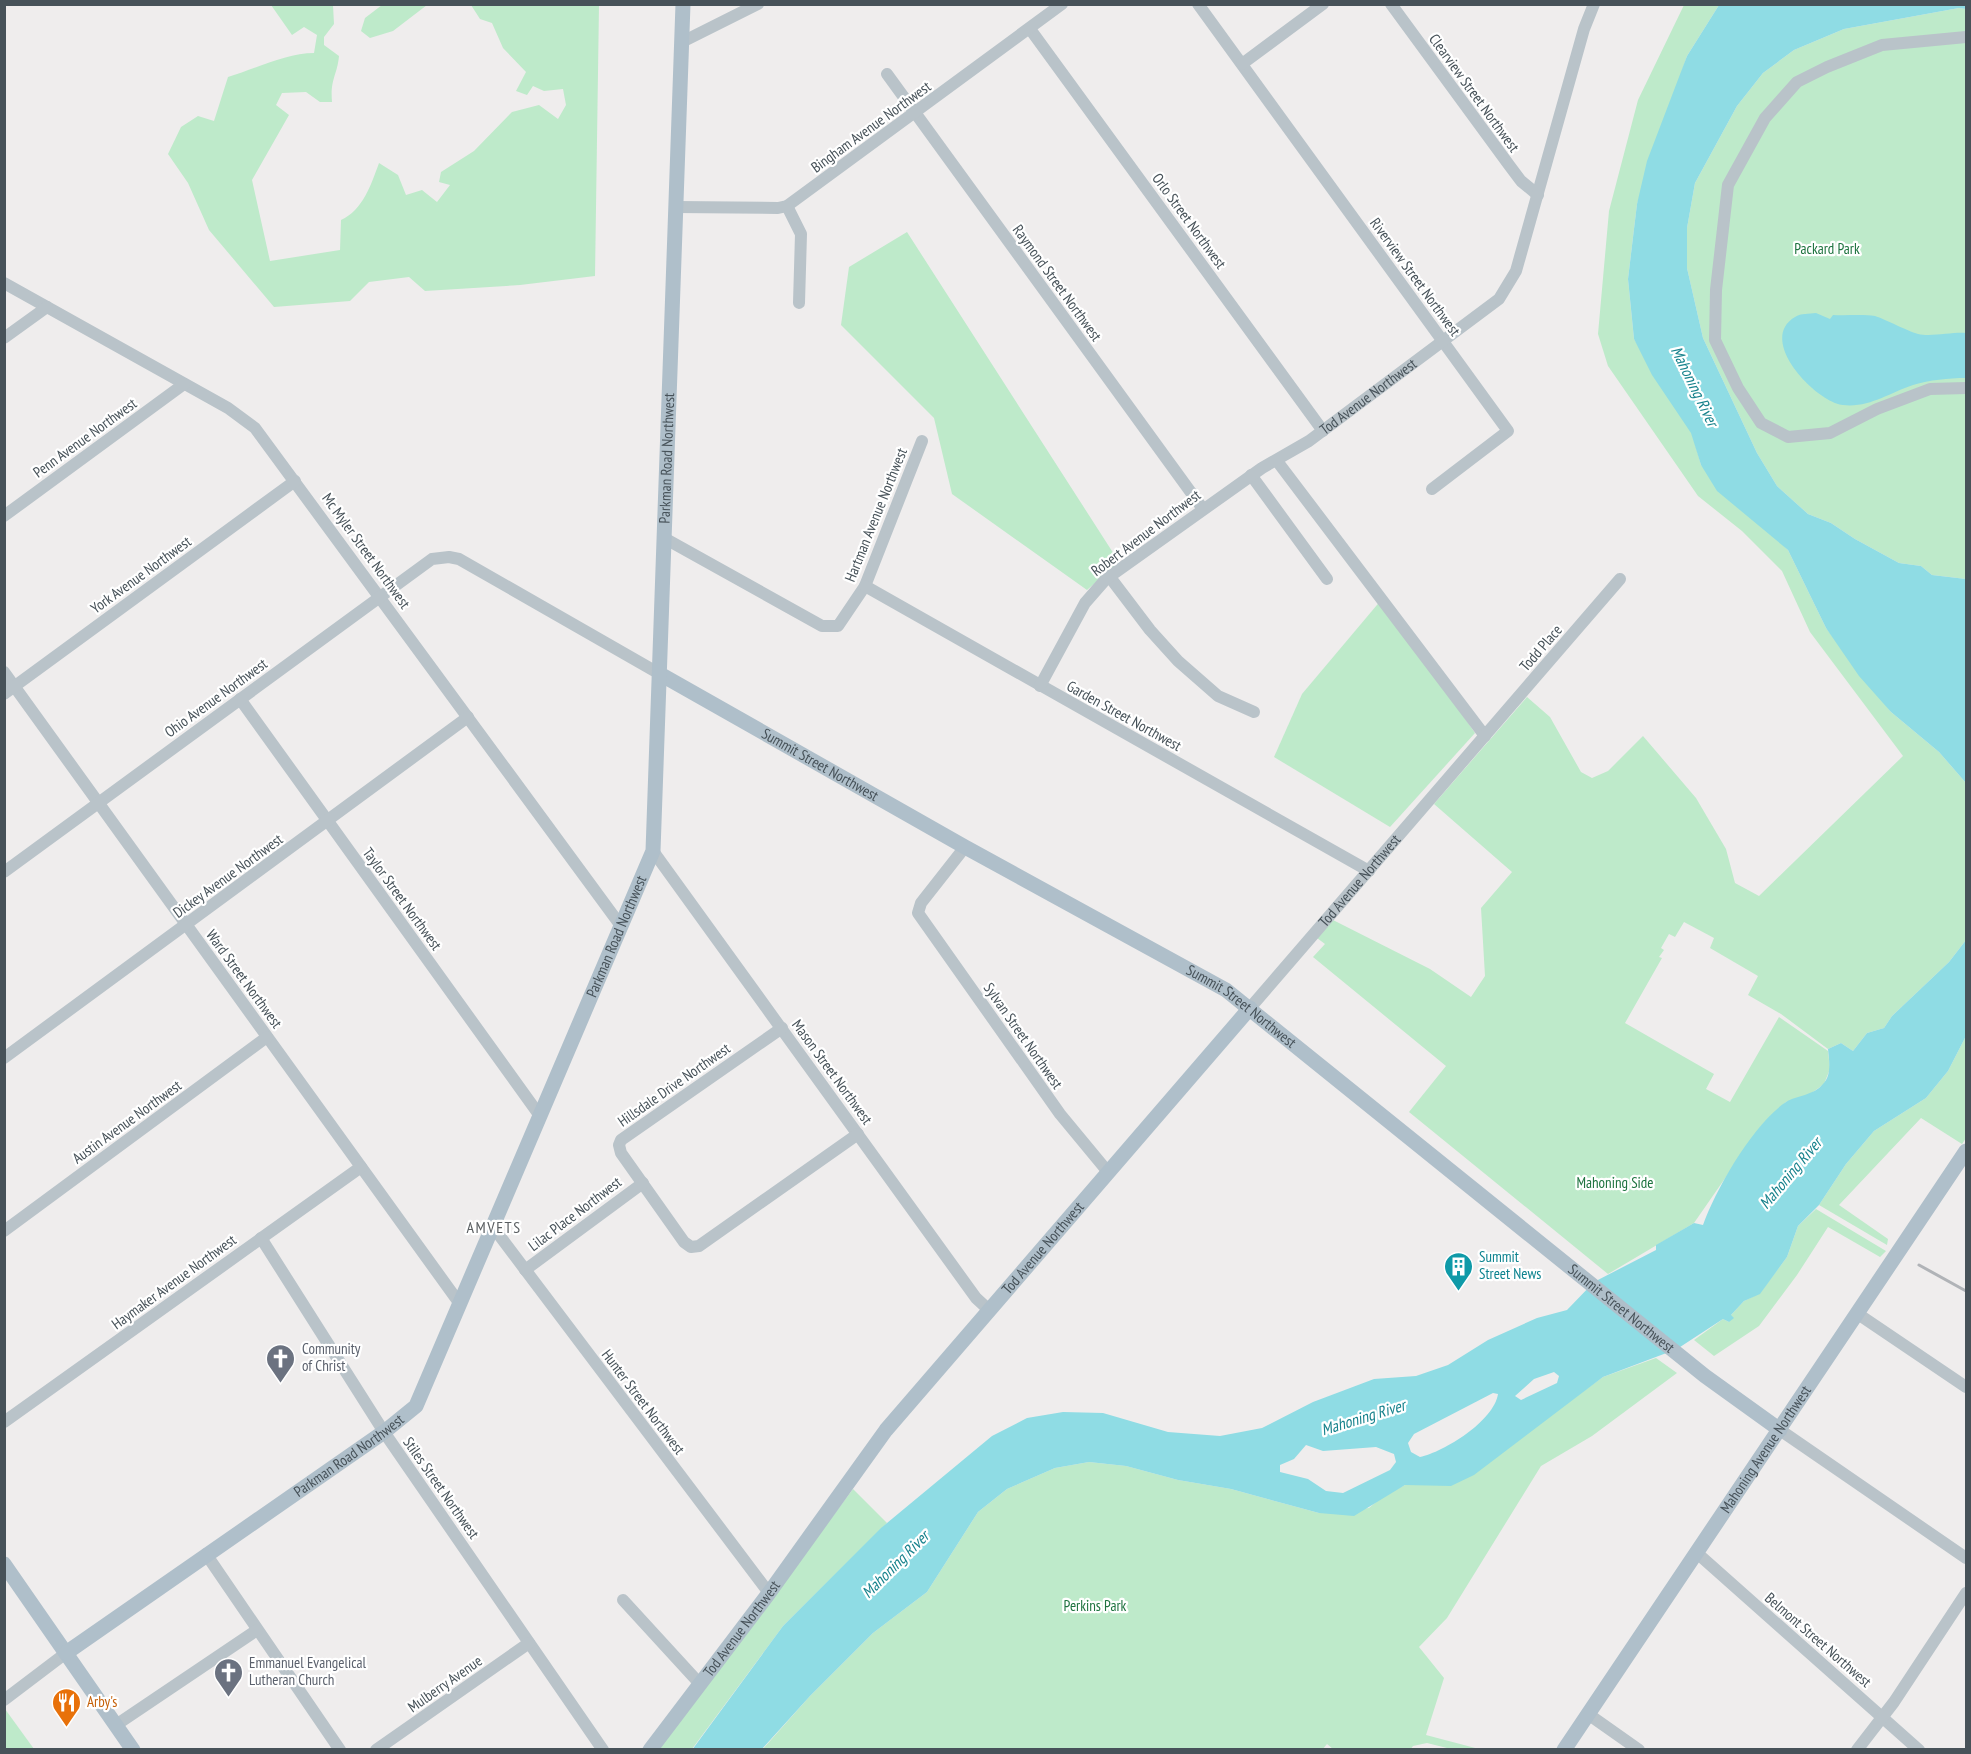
<svg xmlns="http://www.w3.org/2000/svg" width="1971" height="1754" viewBox="0 0 1971 1754" font-family="'PT Sans Narrow',sans-serif">
<rect width="100%" height="100%" fill="#efeded"/>
<g fill="#beeaca">
<path d="M 271,5 L 333,5 L 334,24 L 324,37 L 324,45 L 339,56 C 337,76 330,79 332,102 L 320,102 L 306,92 L 282,93 L 276,105 L 289,115 L 252,180 L 270,261 L 340,250 L 341,220 C 363,210 371,185 379,163 L 398,175 L 406,195 L 422,190 L 437,202 L 450,185 L 439,182 L 441,172 L 474,151 L 512,112 L 539,105 L 558,119 L 566,105 L 563,89 L 544,91 L 533,86 L 527,95 L 516,91 L 526,72 L 503,48 L 492,23 L 480,19 L 471,5 L 599,5 L 595,276 L 520,285 L 425,291 L 409,277 L 369,282 L 350,301 L 274,307 L 209,230 L 188,183 L 168,154 L 181,127 L 198,116 L 214,121 L 228,77 C 255,69 287,53 314,53 L 317,35 L 304,27 L 292,35 Z"/>
<polygon points="382,5 382,4 427,5 393,31 370,38 361,31 365,18"/>
<polygon points="1684,5 1719,5 1687,56 1637,204 1628,279 1634,339 1692,433 1701,465 1788,550 1826,628 1891,712 1939,752 1966,783 1966,940 1949,962 1892,1016 1884,1028 1867,1033 1853,1051 1841,1043 1828,1049 1781,1014 1748,995 1758,976 1710,948 1714,938 1684,922 1675,937 1669,934 1661,948 1664,950 1659,957 1662,958 1625,1023 1714,1074 1706,1089 1730,1102 1779,1017 1828,1051 1830,1069 1824,1084 1809,1095 1786,1102 1762,1125 1694,1223 1608,1274 1409,1112 1446,1066 1313,957 1325,944 1317,938 1333,920 1430,969 1471,997 1485,976 1481,908 1512,872 1434,804 1527,697 1550,717 1581,772 1592,778 1608,771 1643,736 1696,798 1726,849 1735,883 1759,896 1903,756 1810,632 1782,571 1742,531 1698,496 1608,366 1598,334 1609,211 1638,100"/>
<polygon points="1959,8 1966,9 1966,579 1932,575 1921,566 1899,563 1855,539 1831,523 1808,514 1777,486 1757,453 1703,338 1687,268 1687,228 1695,183 1737,106 1763,73 1794,50 1844,29"/>
<polygon points="907,232 1119,562 1087,590 952,494 934,418 841,325 849,267"/>
<polygon points="1382,599 1475,733 1390,827 1274,757 1302,694"/>
<polygon points="1966,1036 1966,1138 1962,1144 1921,1118 1839,1205 1888,1239 1887,1245 1819,1205 1846,1164 1874,1131 1926,1098 1948,1071"/>
<polygon points="1816,1209 1886,1251 1880,1257 1828,1227 1797,1275 1759,1326 1714,1356 1694,1340 1723,1319 1729,1322 1731,1315 1744,1301 1760,1293 1787,1257 1798,1226"/>
<polygon points="1656,1358 1677,1373 1592,1436 1541,1466 1447,1618 1419,1647 1444,1678 1426,1735 1479,1749 1451,1749 1427,1743 1413,1746 1410,1750 1333,1749 1327,1744 1322,1750 762,1750 810,1696 873,1633 927,1592 978,1512 1007,1489 1055,1468 1089,1462 1126,1466 1178,1480 1231,1489 1319,1513 1369,1508 1383,1496 1405,1485 1541,1422 1603,1377"/>
<polygon points="853,1489 887,1523 783,1626 692,1749 658,1750"/>
<polygon points="5,1709 34,1749 5,1749"/>
</g>
<g fill="#8fdce4" fill-rule="evenodd">
<polygon points="1719,5 1966,5 1966,9 1959,8 1844,29 1794,50 1763,73 1737,106 1695,183 1687,228 1687,268 1703,338 1757,453 1777,486 1808,514 1831,523 1855,539 1899,563 1921,566 1932,575 1966,579 1966,783 1939,752 1891,712 1859,676 1826,628 1788,550 1717,491 1701,465 1691,433 1652,375 1634,339 1628,279 1637,204 1647,161 1687,56"/>
<path d="M 1816,313 L 1830,319 L 1833,315 C 1847,316 1862,314 1875,316 C 1885,319 1907,331 1918,334 C 1931,337 1952,332 1966,333 L 1966,378 C 1948,378 1930,380 1913,385 C 1889,393 1869,408 1843,405 C 1816,402 1756,340 1795,317 C 1801,313 1809,314 1816,313 Z"/>
<path d="M 1966,940 L 1966,1036 L 1948,1071 L 1926,1098 L 1874,1131 L 1846,1164 L 1819,1205 L 1798,1226 L 1787,1257 L 1760,1294 L 1744,1301 L 1731,1315 L 1734,1318 L 1729,1322 L 1723,1319 L 1677,1349 L 1603,1377 L 1474,1475 L 1451,1486 L 1405,1485 L 1354,1516 L 1319,1513 L 1231,1489 L 1178,1480 L 1126,1466 L 1089,1462 L 1055,1468 L 1007,1489 L 978,1512 L 927,1592 L 873,1633 L 810,1696 L 762,1749 L 692,1750 L 783,1626 L 881,1528 L 992,1436 L 1027,1418 L 1063,1412 L 1103,1413 L 1168,1432 L 1220,1436 L 1262,1428 L 1313,1402 L 1374,1379 L 1416,1376 L 1448,1365 L 1488,1340 L 1537,1318 L 1567,1310 L 1594,1282 L 1656,1250 L 1656,1245 L 1694,1223 L 1703,1225 C 1716,1189 1753,1124 1786,1102 C 1797,1095 1813,1096 1823,1084 C 1832,1075 1829,1060 1828,1049 L 1841,1043 L 1853,1051 L 1867,1033 L 1884,1028 L 1892,1016 L 1949,962 ZM 1554,1372 L 1559,1376 L 1557,1383 L 1521,1400 L 1515,1396 L 1534,1379 ZM 1493,1393 L 1498,1394 C 1494,1421 1444,1452 1420,1457 L 1411,1452 L 1408,1443 L 1414,1434 ZM 1306,1445 L 1323,1451 L 1376,1447 L 1394,1454 L 1396,1462 L 1390,1470 L 1343,1493 L 1326,1491 L 1308,1479 L 1280,1472 L 1280,1465 L 1294,1459 Z"/>
</g>
<g fill="none" stroke-linecap="round" stroke-linejoin="round">
<g stroke="#b9c3c9" stroke-width="12">
<polyline points="1198,4 1508,431 1432,489"/>
<polyline points="1391,4 1509,165 1521,181 1538,195"/>
<polyline points="1030,29 1323,431"/>
<polyline points="1966,37 1882,45 1827,67 1797,82 1765,118 1728,185 1716,290 1715,340 1738,388 1761,423 1788,437 1830,433 1877,409 1930,389 1966,388"/>
<polyline points="682,42 758,4"/>
<polyline points="1242,64 1323,4"/>
<polyline points="887,74 1203,509"/>
<polyline points="787,206 801,234 799,303"/>
<polyline points="676,207 778,208 787,206 1062,4"/>
<polyline points="4,283 228,408 255,428 621,926"/>
<polyline points="4,338 47,307"/>
<polyline points="1277,461 1485,736"/>
<polyline points="1251,475 1327,579"/>
<polyline points="4,516 184,384"/>
<polyline points="664,538 822,626 838,626 865,586 922,441"/>
<polyline points="1109,576 1150,630 1178,661 1218,696 1254,712"/>
<polyline points="865,586 1369,871"/>
<polyline points="4,672 460,1304"/>
<path id="s1" d="M 1040,686 L 1085,603 L 1106,579 L 1262,468 L 1309,441 L 1499,299 L 1516,271 L 1584,29 L 1594,4"/>
<polyline points="4,694 295,481"/>
<polyline points="240,699 540,1116"/>
<polyline points="965,847 921,903 918,913 1060,1114 1108,1172"/>
<polyline points="653,851 976,1298 989,1310"/>
<polyline points="4,872 432,559 449,557 459,559 660,674"/>
<path id="s2" d="M 1250,1008 L 1620,579"/>
<polyline points="782,1028 621,1140 619,1145 621,1153 684,1242 691,1247 699,1246 858,1134"/>
<polyline points="4,1058 468,717"/>
<polyline points="493,1227 769,1593"/>
<polyline points="4,1231 267,1037"/>
<polyline points="261,1238 384,1432 603,1750"/>
<polyline points="525,1270 643,1183"/>
<polyline points="1858,1314 1966,1387"/>
<polyline points="4,1422 361,1167"/>
<polyline points="1780,1430 1966,1558"/>
<polyline points="1697,1553 1919,1750"/>
<polyline points="206,1554 340,1750"/>
<polyline points="623,1600 700,1684"/>
<polyline points="4,1700 66,1653"/>
<polyline points="1588,1714 1639,1750"/>
<polyline points="116,1725 257,1630"/>
<polyline points="376,1750 529,1643"/>
<polyline points="1857,1750 1894,1702 1966,1593"/>
</g>
<g stroke="#afbfca" stroke-width="15">
<path id="s3" d="M 660,674 L 965,847 L 1226,990 L 1705,1376 L 1780,1430"/>
<polyline points="4,1564 133,1750"/>
<path id="s4" d="M 66,1653 L 384,1432 L 416,1406 L 653,851 L 683,4"/>
<path id="s5" d="M 650,1750 L 769,1593 L 886,1430 L 1250,1008"/>
<path id="s6" d="M 1564,1750 L 1966,1151"/>
</g>
<polyline stroke="#b0b3b7" stroke-width="3" points="1919,1265 1966,1291"/>
</g>
<defs>
<symbol id="building-pin" viewBox="-11 -11 22 30"><path d="M0 17L-7.5 6A9.5 9.5 0 1 1 7.5 6Z" fill="#0f9aa8" stroke="#fff"/><path d="M-4-6H4V6H1V3H-1V6H-4ZM-2.5-4.3h1.7v1.8h-1.7ZM.8-4.3h1.7v1.8H.8ZM-2.5-1h1.7V.8h-1.7ZM.8-1h1.7V.8H.8Z" fill="#fff"/></symbol>
<symbol id="church-pin" viewBox="-11 -11 22 30"><path d="M0 17L-7.5 6A9.5 9.5 0 1 1 7.5 6Z" fill="#6b7280" stroke="#fff"/><path d="M-1.2-6h2.4v3.5h3.3v2.4h-3.3V6h-2.4V-.1h-3.3v-2.4h3.3Z" fill="#fff"/></symbol>
<symbol id="restaurant-pin" viewBox="-11 -11 22 30"><path d="M0 17L-7.5 6A9.5 9.5 0 1 1 7.5 6Z" fill="#e8710a" stroke="#fff"/><path d="M-5-6h1v4h1v-4h1v4h1v-4h1v5L-1.5 .5V6h-2V.5L-5-1ZM5-6V6H3V1.5H1.5Q1.5-4 5-6Z" fill="#fff"/></symbol>
</defs>
<g fill-rule="evenodd">
<use href="#building-pin" x="1442" y="1250" width="33" height="45"/>
<use href="#church-pin" x="264" y="1342" width="33" height="45"/>
<use href="#church-pin" x="212" y="1656" width="33" height="45"/>
<use href="#restaurant-pin" x="50" y="1686" width="33" height="45"/>
</g>
<g text-anchor="middle" stroke-width="4.5" stroke-linejoin="round" paint-order="stroke">
<g font-size="15" fill="#475259" stroke="#fff">
<text transform="translate(1474 93) rotate(54)" y="5">Clearview Street Northwest</text>
<text transform="translate(871 127) rotate(-36)" y="5">Bingham Avenue Northwest</text>
<text transform="translate(1189 221) rotate(54)" y="5">Orlo Street Northwest</text>
<text transform="translate(1415 277) rotate(54)" y="5">Riverview Street Northwest</text>
<text transform="translate(1057 283) rotate(54)" y="5">Raymond Street Northwest</text>
<text dy="5" stroke="none"><textPath href="#s1" startOffset="446">Tod Avenue Northwest</textPath></text>
<text transform="translate(85 438) rotate(-36)" y="5">Penn Avenue Northwest</text>
<text dy="5" stroke="none"><textPath href="#s4" startOffset="1425">Parkman Road Northwest</textPath></text>
<text transform="translate(876 515) rotate(-68)" y="5">Hartman Avenue Northwest</text>
<text transform="translate(1146 533) rotate(-37)" y="5">Robert Avenue Northwest</text>
<text transform="translate(366 551) rotate(54)" y="5">Mc Myler Street Northwest</text>
<text transform="translate(141 575) rotate(-36)" y="5">York Avenue Northwest</text>
<text transform="translate(1541 648) rotate(-49)" y="5">Todd Place</text>
<text transform="translate(216 698) rotate(-36)" y="5">Ohio Avenue Northwest</text>
<text transform="translate(1124 716) rotate(29)" y="5">Garden Street Northwest</text>
<text dy="5" stroke="none"><textPath href="#s3" startOffset="184">Summit Street Northwest</textPath></text>
<text transform="translate(228 876) rotate(-36)" y="5">Dickey Avenue Northwest</text>
<text dy="5" stroke="none"><textPath href="#s2" startOffset="168">Tod Avenue Northwest</textPath></text>
<text transform="translate(402 899) rotate(54)" y="5">Taylor Street Northwest</text>
<text dy="5" stroke="none"><textPath href="#s4" startOffset="939">Parkman Road Northwest</textPath></text>
<text transform="translate(244 979) rotate(54)" y="5">Ward Street Northwest</text>
<text dy="5" stroke="none"><textPath href="#s3" startOffset="670">Summit Street Northwest</textPath></text>
<text transform="translate(1023 1036) rotate(55)" y="5">Sylvan Street Northwest</text>
<text transform="translate(832 1072) rotate(54)" y="5">Mason Street Northwest</text>
<text transform="translate(674 1085) rotate(-35)" y="5">Hillsdale Drive Northwest</text>
<text transform="translate(127 1122) rotate(-36)" y="5">Austin Avenue Northwest</text>
<text transform="translate(575 1214) rotate(-37)" y="5">Lilac Place Northwest</text>
<text dy="5" stroke="none"><textPath href="#s5" startOffset="638">Tod Avenue Northwest</textPath></text>
<text transform="translate(174 1282) rotate(-36)" y="5">Haymaker Avenue Northwest</text>
<text dy="5" stroke="none"><textPath href="#s3" startOffset="1156">Summit Street Northwest</textPath></text>
<text transform="translate(643 1402) rotate(53)" y="5">Hunter Street Northwest</text>
<text dy="5" stroke="none"><textPath href="#s6" startOffset="362">Mahoning Avenue Northwest</textPath></text>
<text dy="5" stroke="none"><textPath href="#s4" startOffset="345">Parkman Road Northwest</textPath></text>
<text transform="translate(441 1488) rotate(55)" y="5">Stiles Street Northwest</text>
<text dy="5" stroke="none"><textPath href="#s5" startOffset="152">Tod Avenue Northwest</textPath></text>
<text transform="translate(1818 1640) rotate(41)" y="5">Belmont Street Northwest</text>
<text transform="translate(445 1684) rotate(-35)" y="5">Mulberry Avenue</text>
</g>
<g font-size="15" fill="#1e733f" stroke="#fff">
<text x="1827" y="254">Packard Park</text>
<text x="1615" y="1188">Mahoning Side</text>
<text x="1095" y="1611">Perkins Park</text>
</g>
<g font-size="15" fill="#0d838f" stroke="#fff" text-anchor="start">
<text x="1479" y="1262">Summit<tspan x="1479" dy="17">Street News</tspan></text>
</g>
<g font-size="15" fill="#5b616d" stroke="#fff" text-anchor="start">
<text x="302" y="1354">Community<tspan x="302" dy="17">of Christ</tspan></text>
<text x="249" y="1668">Emmanuel Evangelical<tspan x="249" dy="17">Lutheran Church</tspan></text>
</g>
<g font-size="15" fill="#c56008" stroke="#fff" text-anchor="start">
<text x="87" y="1707">Arby's</text>
</g>
<g font-size="16" font-style="italic" fill="#17828c" stroke="#fff">
<text transform="translate(1695 386) rotate(64)" y="6">Mahoning River</text>
<text transform="translate(1790 1173) rotate(-50)" y="6">Mahoning River</text>
<text transform="translate(1363 1417) rotate(-17)" y="6">Mahoning River</text>
<text transform="translate(895 1564) rotate(-45)" y="6">Mahoning River</text>
</g>
<g font-size="16" letter-spacing="1.5" fill="#5a5e61" stroke="#fff">
<text x="494" y="1233">AMVETS</text>
</g>
</g>
<rect width="1971" height="1754" fill="none" stroke="#475259" stroke-width="12"/>
</svg>
